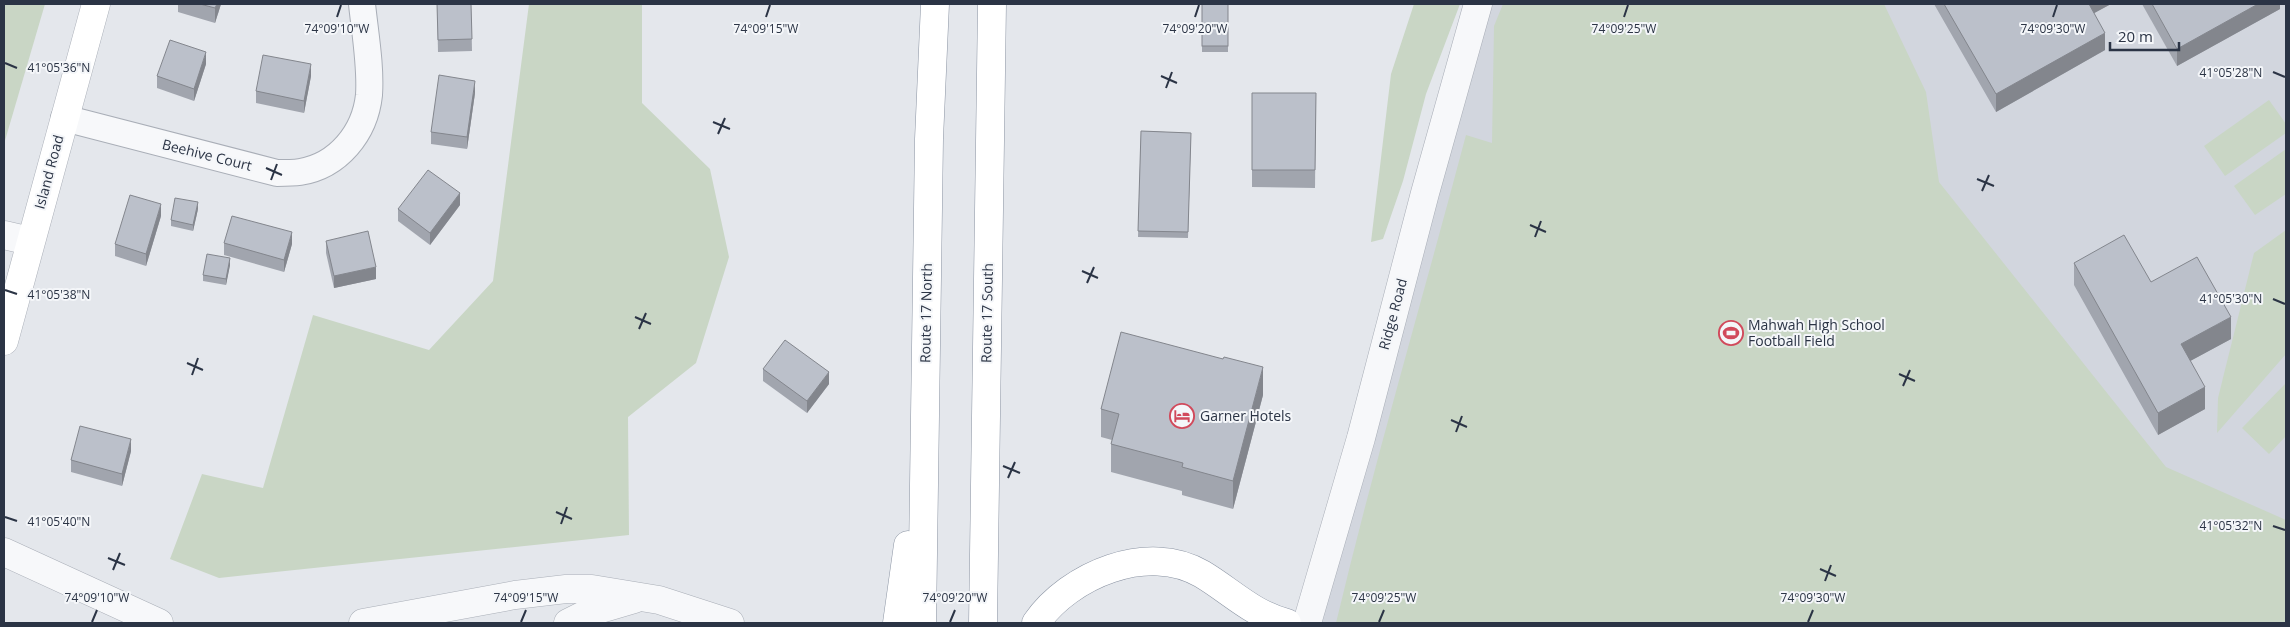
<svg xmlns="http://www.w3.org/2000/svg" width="2290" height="627" viewBox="0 0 2290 627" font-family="'Open Sans',sans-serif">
<rect width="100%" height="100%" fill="#e4e7ec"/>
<polygon fill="#d2d6de" points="1478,4 2286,4 2286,623 1307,623"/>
<g fill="#c9d6c5">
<polygon points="4,4 45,4 4,144"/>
<polygon points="529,4 642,4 642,103 710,169 729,257 696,363 628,417 629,535 219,578 170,559 202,474 263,488 313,315 429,350 493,281"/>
<polygon points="1414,4 1460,4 1426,94 1403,181 1383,239 1371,242 1391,74"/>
<path d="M 1503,4 L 1884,4 L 1926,92 L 1939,182 L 2166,467 L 2286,520 L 2286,623 L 1336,623 C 1375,459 1423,298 1466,135 L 1492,143 L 1494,26 Z"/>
<polygon points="2269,100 2286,124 2286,133 2225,176 2204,146"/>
<polygon points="2286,149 2286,194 2255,215 2234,186"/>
<polygon points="2286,230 2286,354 2217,433 2218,398 2254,253"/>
<polygon points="2286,383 2286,436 2269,454 2242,428"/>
</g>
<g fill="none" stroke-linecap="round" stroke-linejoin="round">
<defs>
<path id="minor" d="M 64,118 L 277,173 C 284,173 293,173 300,172 C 338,166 365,133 369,95 C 371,66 365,33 362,4"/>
<g id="tertiary">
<polyline points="4,235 30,241"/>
<polyline points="4,552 159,623"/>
<polyline points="363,623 515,595 566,589 592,589 659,600 730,623"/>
<polyline points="568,623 590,612 634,599"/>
<polyline points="1307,623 1361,438 1425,193 1478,4"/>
</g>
<polyline id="secondary" points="4,341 96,4"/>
<g id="trunk">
<polyline points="897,623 908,545"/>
<polyline points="922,623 929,139 935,4"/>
<polyline points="983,623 992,4"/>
<path d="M 1036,623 C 1069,575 1148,542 1202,574 C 1232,592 1252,614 1287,623"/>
</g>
</defs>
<use href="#minor" stroke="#a9aeb7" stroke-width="28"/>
<use href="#tertiary" stroke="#a9aeb7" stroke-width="29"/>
<use href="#secondary" stroke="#a9aeb7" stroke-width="29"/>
<use href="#trunk" stroke="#8b94a3" stroke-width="29"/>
<use href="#minor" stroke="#f7f8fa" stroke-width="26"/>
<use href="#tertiary" stroke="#f7f8fa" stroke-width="28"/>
<use href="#secondary" stroke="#fff" stroke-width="28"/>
<use href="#trunk" stroke="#fff" stroke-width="28"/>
</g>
<g fill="#a1a5ae">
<polygon points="178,4 221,4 215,23 178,12"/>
<polygon points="437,4 471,4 472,51 438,52"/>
<rect x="1202" y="4" width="26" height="48"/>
<polygon points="1934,4 2111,4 2094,13 2105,50 1996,112"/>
<polygon points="2142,4 2280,4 2280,9 2177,66"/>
<polygon points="206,64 194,101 157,88 157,76"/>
<polygon points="311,76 304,113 256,103 256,91"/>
<polygon points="475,93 467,149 431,144 431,132"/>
<polygon points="1252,93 1316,93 1315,188 1252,187"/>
<polygon points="1141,131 1191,133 1188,238 1138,237"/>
<polygon points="460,205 430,245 398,221 398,209"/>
<polygon points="198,209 193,231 171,226 171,220"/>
<polygon points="161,216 146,266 115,256 115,244"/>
<polygon points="326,241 376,279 334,288 326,253"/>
<polygon points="224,243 292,244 284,272 224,255"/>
<polygon points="2074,263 2151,282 2231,339 2190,361 2205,409 2158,435 2074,285"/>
<polygon points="230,265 226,285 203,281 203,275"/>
<polygon points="763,369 829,384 807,413 763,381"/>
<polygon points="1263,395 1233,509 1182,495 1182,491 1111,472 1111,444 1112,440 1101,437 1101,409"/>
<polygon points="131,451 122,486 71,472 71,460"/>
</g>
<g fill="#83868d">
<polygon points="217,4 221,4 215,23 215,8"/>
<polygon points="2087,4 2111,4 2087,17"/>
<polygon points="2258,4 2280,4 2280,9 2177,66 2177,49"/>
<polygon points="2105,33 2105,50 1996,112 1996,94"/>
<polygon points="206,52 206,64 194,101 194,89"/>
<polygon points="311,64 311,76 304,113 304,101"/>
<polygon points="475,81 475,93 467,149 467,137"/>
<polygon points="460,193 460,205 430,245 430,233"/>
<polygon points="198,202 198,209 193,231 193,225"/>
<polygon points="161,204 161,216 146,266 146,254"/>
<polygon points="292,232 292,244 284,272 284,260"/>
<polygon points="230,258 230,265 226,285 226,279"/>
<polygon points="376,267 376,279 334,288 334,276"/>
<polygon points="2231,317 2231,339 2181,366 2181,344"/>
<polygon points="1263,367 1263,395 1233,509 1233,481"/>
<polygon points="829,372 829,384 807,413 807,401"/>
<polygon points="2205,387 2205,409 2158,435 2158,413"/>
<polygon points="131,439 131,451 122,486 122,474"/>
</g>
<g fill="#bbc0ca" stroke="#83868d">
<polygon points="200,4 217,4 215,8"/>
<polygon points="437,4 471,4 472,39 438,40"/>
<rect x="1202" y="4" width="26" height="42"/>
<polygon points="1944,4 2089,4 2105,33 1996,94"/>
<polygon points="2152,4 2258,4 2177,49"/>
<polygon points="170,40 206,52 194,89 157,76"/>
<polygon points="263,55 311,64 304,101 256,91"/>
<polygon points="439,75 475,81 467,137 431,132"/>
<polygon points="1252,93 1316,93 1315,170 1252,170"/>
<polygon points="1141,131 1191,133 1188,232 1138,231"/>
<polygon points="428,170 460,193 430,233 398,209"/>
<polygon points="130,195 161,204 146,254 115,244"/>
<polygon points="175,198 198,202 193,225 171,220"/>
<polygon points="232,216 292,232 284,260 224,243"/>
<polygon points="368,231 376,267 334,276 326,241"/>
<polygon points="2124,235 2151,282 2197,257 2231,317 2181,344 2205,387 2158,413 2074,263"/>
<polygon points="207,254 230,258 226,279 203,275"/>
<polygon points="1121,332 1223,359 1224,357 1263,367 1233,481 1182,467 1183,463 1111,444 1119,414 1101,409"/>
<polygon points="785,340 829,372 807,401 763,369"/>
<polygon points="80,426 131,439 122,474 71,460"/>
</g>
<path fill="none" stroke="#2b3445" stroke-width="2" d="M 337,17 L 341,5M 766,17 L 770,5M 1195,17 L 1199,5M 1624,17 L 1628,5M 2053,17 L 2057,5M 5,63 L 17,68M 2273,72 L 2285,77M 1161,76 L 1177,83M 1166,88 L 1172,72M 713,122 L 730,129M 718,134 L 725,118M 266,168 L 282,175M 1977,179 L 1994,186M 271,180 L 277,164M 1982,191 L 1989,175M 1530,225 L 1546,232M 1535,237 L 1541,221M 1082,271 L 1098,278M 1087,283 L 1094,267M 5,290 L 17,294M 2273,299 L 2285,304M 635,317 L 651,324M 639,329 L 646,313M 187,363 L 203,370M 1899,374 L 1915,381M 192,375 L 198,358M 1903,386 L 1910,370M 1451,420 L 1467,427M 1456,432 L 1462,416M 1003,466 L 1020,473M 1008,478 L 1015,462M 556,512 L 572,519M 5,517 L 17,521M 561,524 L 567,507M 2273,526 L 2285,530M 108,558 L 125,565M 1820,569 L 1836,576M 113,570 L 120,553M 1825,581 L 1831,565M 92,622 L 97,610M 521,622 L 526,610M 950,622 L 955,610M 1379,622 L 1384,610M 1808,622 L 1813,610"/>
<defs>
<symbol id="stadium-ring" viewBox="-11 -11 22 22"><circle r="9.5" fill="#f4f6f9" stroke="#d1495b" stroke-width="1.5"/><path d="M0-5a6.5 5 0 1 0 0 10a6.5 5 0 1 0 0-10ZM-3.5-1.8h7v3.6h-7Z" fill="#d1495b"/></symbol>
<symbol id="hotel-ring" viewBox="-11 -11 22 22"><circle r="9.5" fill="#f4f6f9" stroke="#d1495b" stroke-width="1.5"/><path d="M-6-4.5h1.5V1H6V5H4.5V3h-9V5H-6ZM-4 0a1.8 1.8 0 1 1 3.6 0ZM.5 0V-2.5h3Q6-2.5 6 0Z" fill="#d1495b"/></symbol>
</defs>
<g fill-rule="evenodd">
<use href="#stadium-ring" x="1717" y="319" width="28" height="28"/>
<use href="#hotel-ring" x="1168" y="402" width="28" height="28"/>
</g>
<g text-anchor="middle" stroke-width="4" stroke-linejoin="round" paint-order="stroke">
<g font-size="14" fill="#2b3445" stroke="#f4f6f9">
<text transform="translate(207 155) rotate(14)" y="5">Beehive Court</text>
<text transform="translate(49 172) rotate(-75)" y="5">Island Road</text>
<text transform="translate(926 313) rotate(-89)" y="5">Route 17 North</text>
<text transform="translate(987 313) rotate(-89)" y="5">Route 17 South</text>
<text transform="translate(1393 314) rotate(-75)" y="5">Ridge Road</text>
</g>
<g font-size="14" fill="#2b3445" stroke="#f4f6f9" text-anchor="start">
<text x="1748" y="330">Mahwah High School<tspan x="1748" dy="16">Football Field</tspan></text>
<text x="1200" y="421">Garner Hotels</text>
</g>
</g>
<g font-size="12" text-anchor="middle" fill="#2b3445" stroke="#f4f6f9" stroke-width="4" stroke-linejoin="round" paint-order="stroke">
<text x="337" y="33">74°09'10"W</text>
<text x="766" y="33">74°09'15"W</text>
<text x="1195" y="33">74°09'20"W</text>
<text x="1624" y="33">74°09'25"W</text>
<text x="2053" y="33">74°09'30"W</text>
<text x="59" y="72">41°05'36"N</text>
<text x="2231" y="77">41°05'28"N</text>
<text x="59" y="299">41°05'38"N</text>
<text x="2231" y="303">41°05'30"N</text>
<text x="59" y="526">41°05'40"N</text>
<text x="2231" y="530">41°05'32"N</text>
<text x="97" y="602">74°09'10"W</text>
<text x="526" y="602">74°09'15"W</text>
<text x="955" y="602">74°09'20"W</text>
<text x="1384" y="602">74°09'25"W</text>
<text x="1813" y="602">74°09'30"W</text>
</g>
<rect width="2290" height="627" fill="none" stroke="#2b3445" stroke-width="10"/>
<path d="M2110 42v8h69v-8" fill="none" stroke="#2b3445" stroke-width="2.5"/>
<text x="2118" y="42" font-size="15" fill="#2b3445" stroke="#f4f6f9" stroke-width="4" paint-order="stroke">20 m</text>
</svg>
